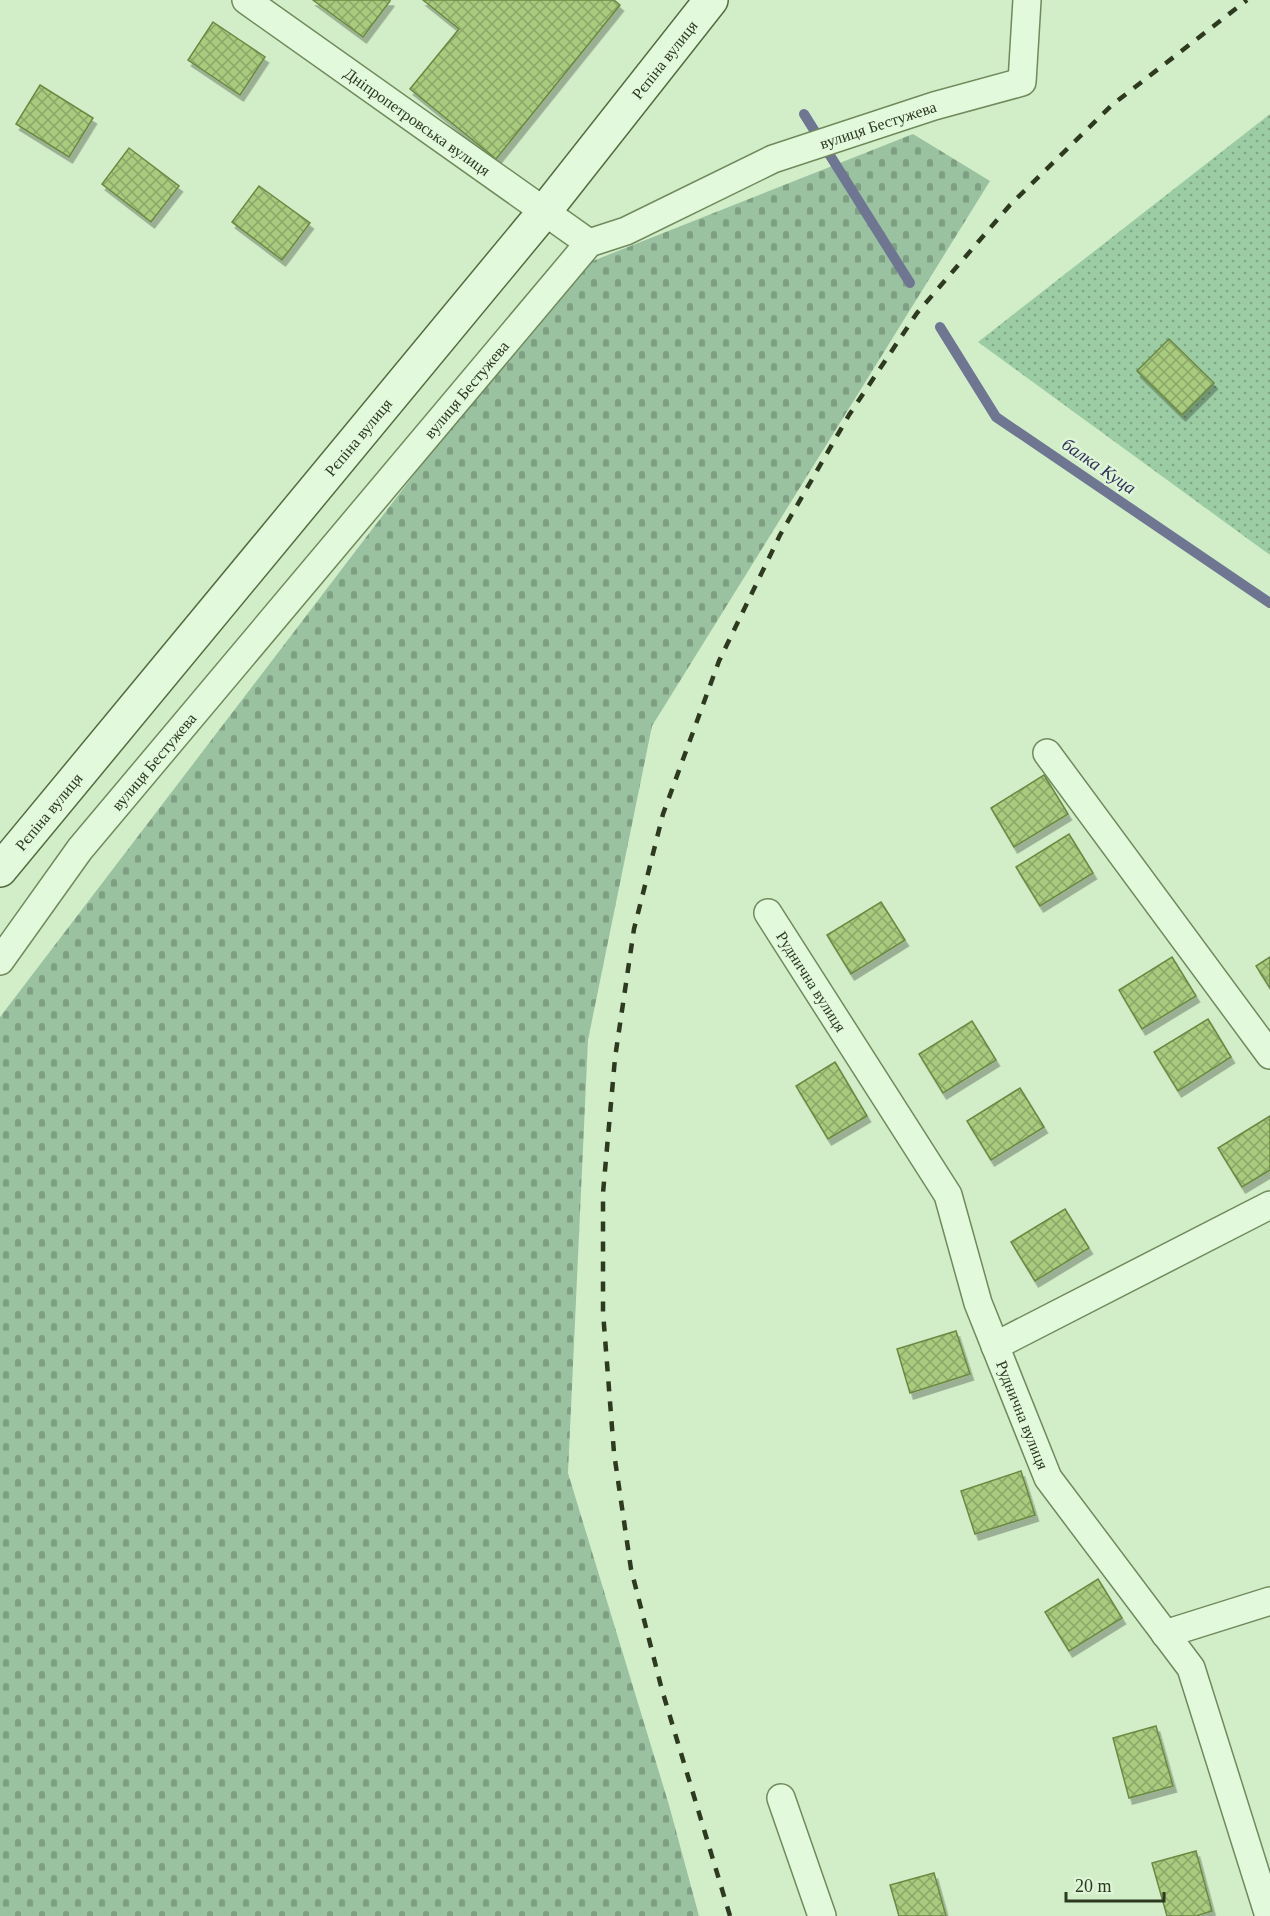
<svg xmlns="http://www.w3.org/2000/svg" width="1270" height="1916" viewBox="0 0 1270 1916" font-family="'Times New Roman',serif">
<defs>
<pattern id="cemetery-stones" width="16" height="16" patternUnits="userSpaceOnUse" patternTransform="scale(1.5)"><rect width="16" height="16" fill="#9ac2a0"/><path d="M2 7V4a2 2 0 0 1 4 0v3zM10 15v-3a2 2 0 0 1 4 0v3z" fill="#7e9f82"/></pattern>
<pattern id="garden-dots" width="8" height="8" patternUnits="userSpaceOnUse" patternTransform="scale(1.5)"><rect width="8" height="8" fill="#9bcca3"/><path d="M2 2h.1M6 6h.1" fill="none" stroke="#7fa784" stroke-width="1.8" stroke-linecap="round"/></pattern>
<pattern id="building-cross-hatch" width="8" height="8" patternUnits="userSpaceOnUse" patternTransform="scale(1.5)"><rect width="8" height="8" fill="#a9cb7e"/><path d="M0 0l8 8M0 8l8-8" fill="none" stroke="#8aa667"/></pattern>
<filter id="shadow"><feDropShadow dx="3.5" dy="6" stdDeviation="0" flood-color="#0004"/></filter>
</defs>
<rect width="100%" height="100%" fill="#d2eec8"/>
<polygon fill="url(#cemetery-stones)" points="913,134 990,181 652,726 588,1040 568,1473 669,1805 699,1916 0,1916 0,1017 570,270"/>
<polygon fill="url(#garden-dots)" points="1270,114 1270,555 978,342"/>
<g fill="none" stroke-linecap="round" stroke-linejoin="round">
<g stroke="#6f7691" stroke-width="10">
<polyline points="804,114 910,283"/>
<polyline points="940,327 996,417 1270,603"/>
</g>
</g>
<g fill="url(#building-cross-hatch)" stroke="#6b8943" stroke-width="1.5" filter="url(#shadow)">
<polygon points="313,0 390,0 390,1 363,37"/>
<polygon points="423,0 614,0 620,5 496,159 410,89 459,29"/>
<polygon points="213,22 265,57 240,95 188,60"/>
<polygon points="40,85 93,118 69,157 16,124"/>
<polygon points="129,148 179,186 151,222 102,184"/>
<polygon points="259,186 310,223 282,260 232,222"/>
<polygon points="1169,339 1214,383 1182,415 1137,371"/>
<polygon points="1044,775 1068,814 1014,847 991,808"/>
<polygon points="1069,834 1093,873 1040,906 1016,867"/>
<polygon points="881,902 905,940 851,974 827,935"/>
<polygon points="1172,957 1196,996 1142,1029 1119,990"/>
<polygon points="1270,957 1270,988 1256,966"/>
<polygon points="1208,1019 1231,1057 1178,1091 1154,1052"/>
<polygon points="972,1021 996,1060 943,1093 919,1054"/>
<polygon points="835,1062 867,1116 828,1139 796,1086"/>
<polygon points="1020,1088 1044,1127 991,1160 967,1121"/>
<polygon points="1270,1116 1270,1170 1242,1187 1218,1148"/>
<polygon points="1065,1209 1089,1248 1035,1281 1011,1242"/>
<polygon points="956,1331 970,1374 910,1393 897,1349"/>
<polygon points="1021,1471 1035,1515 975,1534 961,1491"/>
<polygon points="1098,1579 1122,1618 1069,1651 1045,1612"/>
<polygon points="1156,1726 1173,1786 1129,1798 1113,1738"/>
<polygon points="1196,1851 1212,1911 1196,1916 1167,1916 1152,1863"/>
<polygon points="934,1873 946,1916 899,1916 890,1885"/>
</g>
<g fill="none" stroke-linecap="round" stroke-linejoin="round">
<defs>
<g id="street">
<path id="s1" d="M 246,0 L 589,243"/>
<polyline points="1047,753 1270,1055"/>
<path id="s2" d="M 768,913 L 948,1195 L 978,1303 L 1048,1478 L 1191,1668 L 1269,1916"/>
<path id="s3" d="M 0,961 L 80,849 L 589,243 L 626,231 L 773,159 L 934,106 L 1022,82 L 1027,0"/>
<polyline points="995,1346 1270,1205"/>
<polyline points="1165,1634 1270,1601"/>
<polyline points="781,1798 822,1916"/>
</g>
<g id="secondary">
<path id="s4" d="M 0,870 L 544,212 L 711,0"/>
</g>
</defs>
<use href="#street" stroke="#708a5d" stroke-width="30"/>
<use href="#secondary" stroke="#546c40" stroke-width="36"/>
<use href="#street" stroke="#e3f9db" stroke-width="27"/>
<use href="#secondary" stroke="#e3f9db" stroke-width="33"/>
<polyline stroke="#2d3a20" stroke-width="4.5" stroke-dasharray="10 10" stroke-linecap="butt" points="730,1916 662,1690 631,1569 614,1453 603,1312 603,1193 615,1058 634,929 663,814 719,661 780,535 849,415 917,313 1010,205 1112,105 1247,0"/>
</g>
<g text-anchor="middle" stroke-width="5" stroke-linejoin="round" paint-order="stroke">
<g font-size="16" fill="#2d3a20" stroke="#dff5d7">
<text dy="6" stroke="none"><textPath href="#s4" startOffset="1048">Рєпіна вулиця</textPath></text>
<text dy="6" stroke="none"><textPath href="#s1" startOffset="210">Дніпропетровська вулиця</textPath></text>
<text dy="6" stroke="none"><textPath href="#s3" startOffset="1242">вулиця Бестужева</textPath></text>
<text dy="6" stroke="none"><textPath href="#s3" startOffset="738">вулиця Бестужева</textPath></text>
<text dy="6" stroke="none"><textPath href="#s4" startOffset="562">Рєпіна вулиця</textPath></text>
<text dy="6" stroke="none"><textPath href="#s3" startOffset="252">вулиця Бестужева</textPath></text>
<text dy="6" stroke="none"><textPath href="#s4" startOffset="76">Рєпіна вулиця</textPath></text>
<text dy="6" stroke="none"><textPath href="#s2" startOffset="81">Руднична вулиця</textPath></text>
<text dy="6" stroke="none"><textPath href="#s2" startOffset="567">Руднична вулиця</textPath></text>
</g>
<g font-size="18" font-style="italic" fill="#30315a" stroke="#dff5d7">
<text transform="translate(1099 466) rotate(34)" y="6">балка Куца</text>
</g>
</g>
<path d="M1066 1892v9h98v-9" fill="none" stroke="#2d3a20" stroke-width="3"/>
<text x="1075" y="1892" font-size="18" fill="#2d3a20" stroke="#dff5d7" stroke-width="4.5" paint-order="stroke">20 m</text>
</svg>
